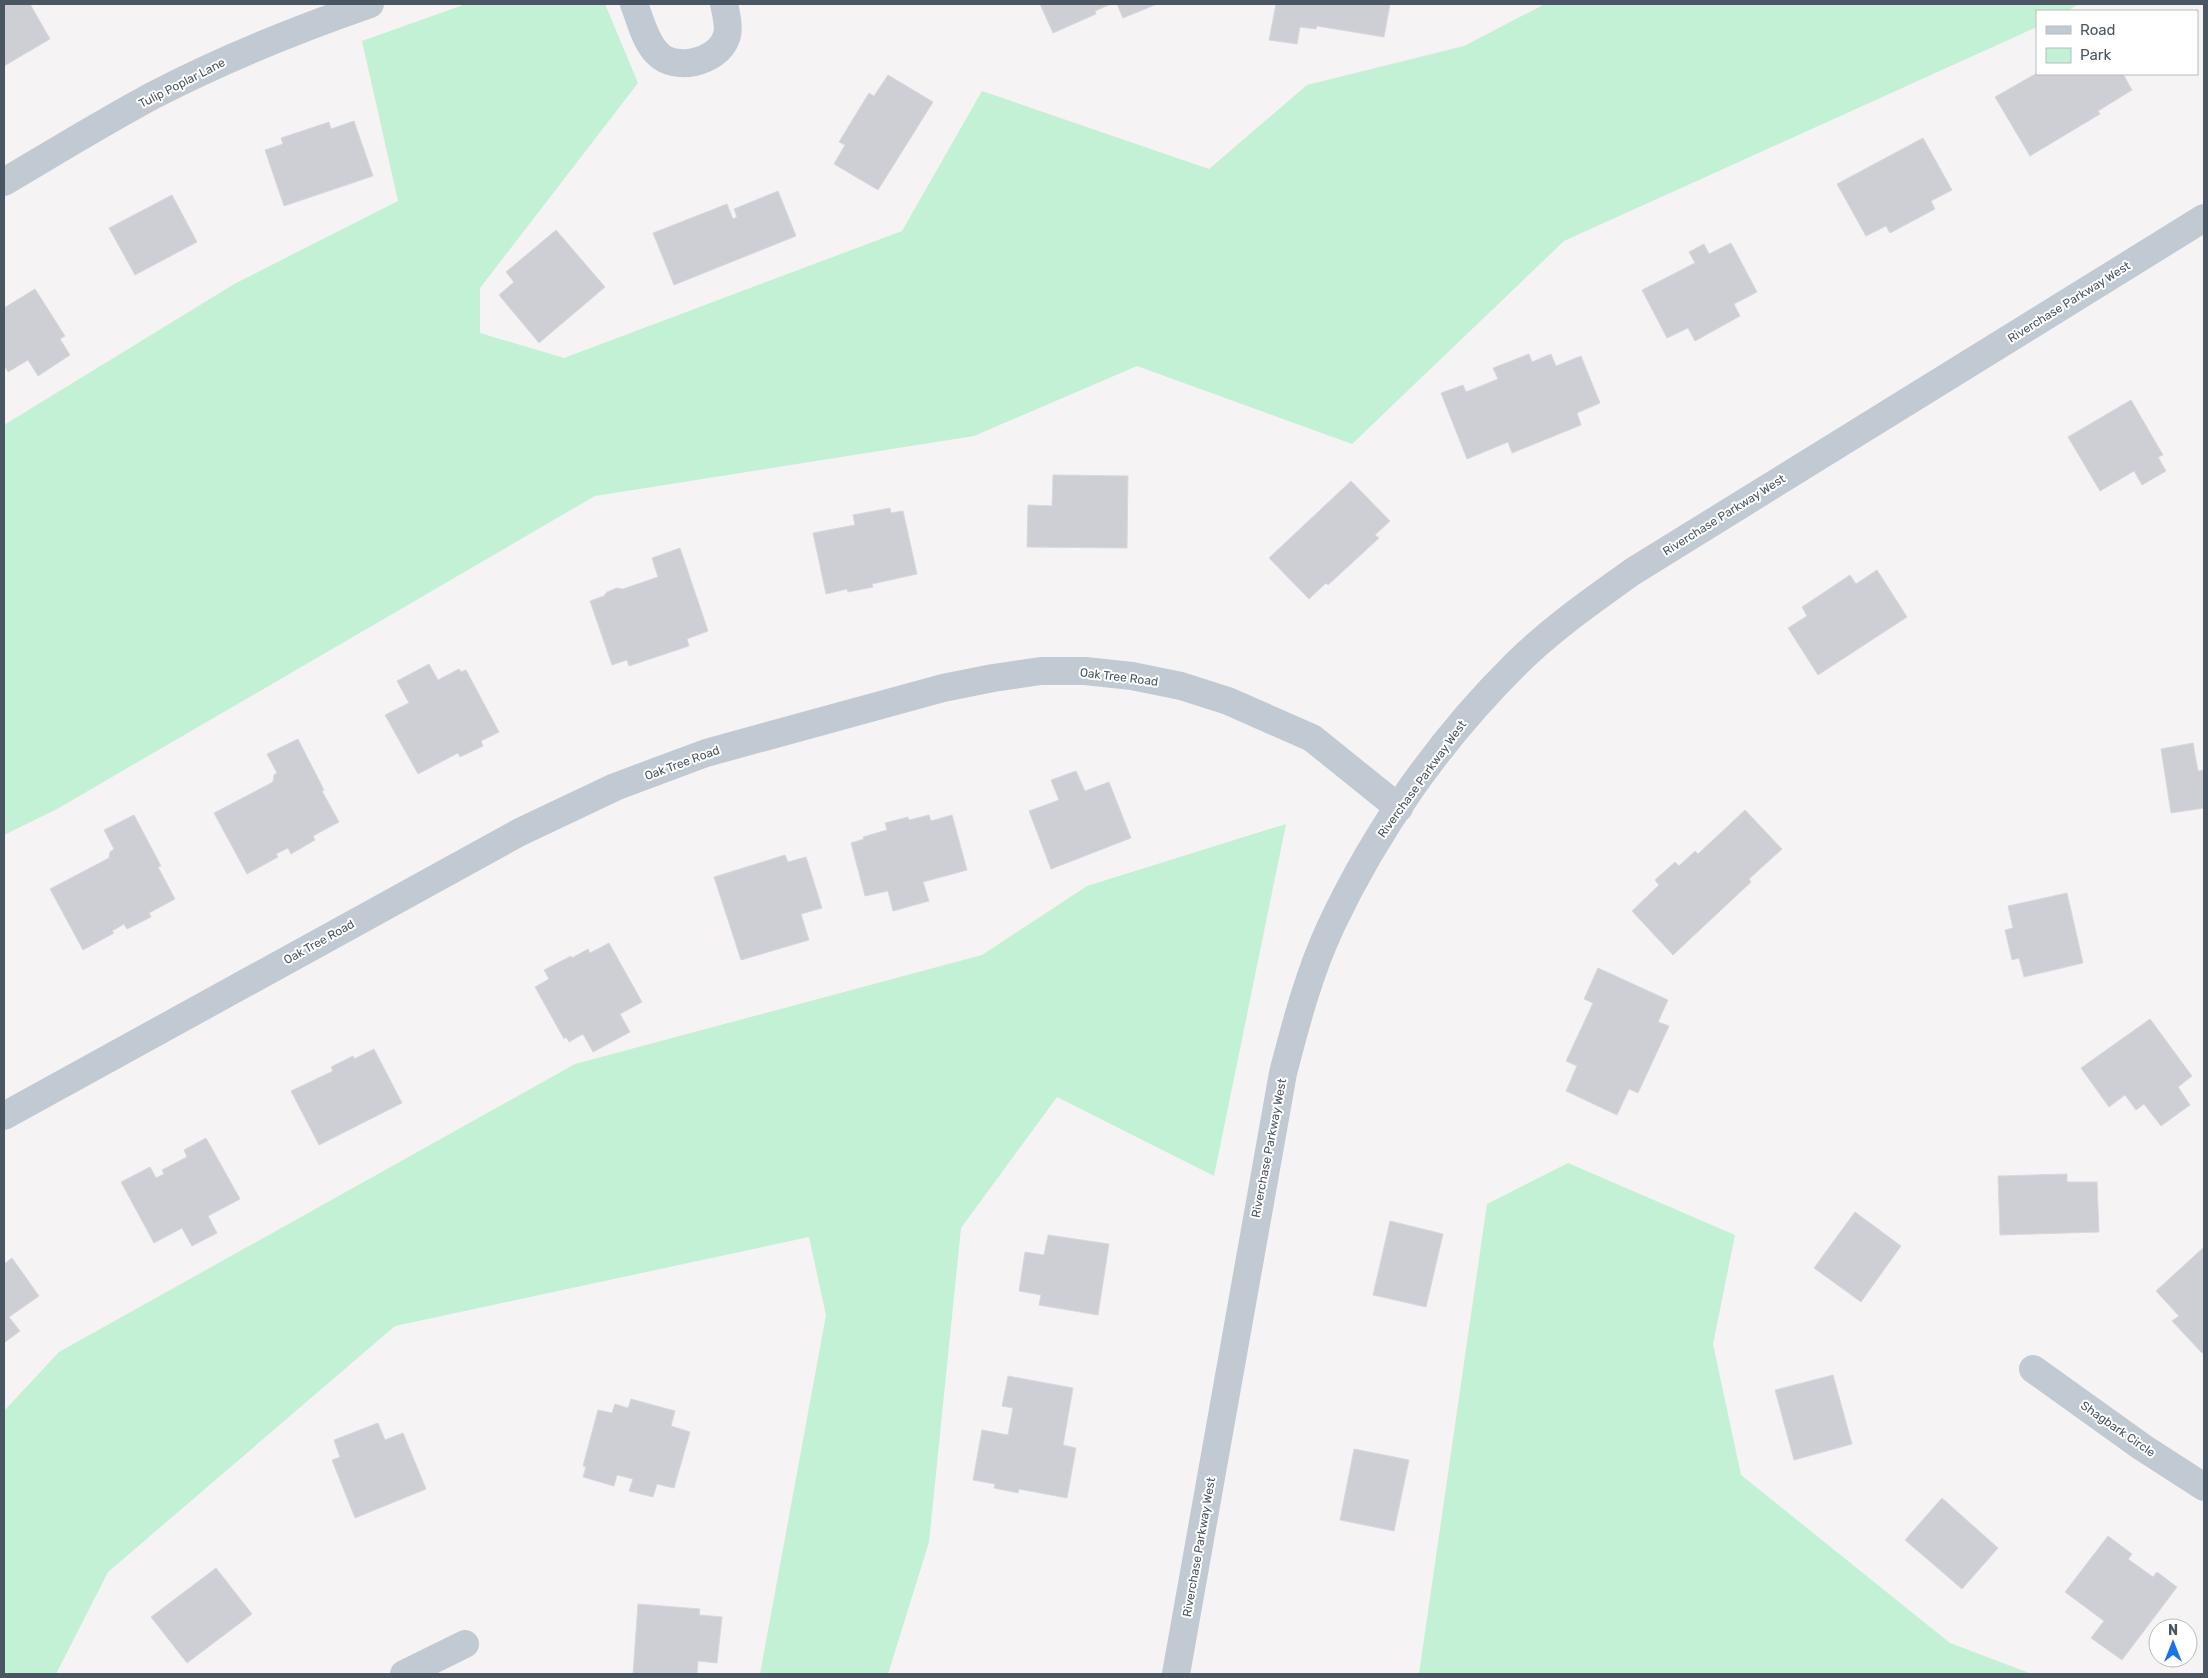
<svg xmlns="http://www.w3.org/2000/svg" width="2208" height="1678" viewBox="0 0 2208 1678" font-family="Rubik,sans-serif">
<rect width="100%" height="100%" fill="#f5f3f3"/>
<g fill="#c3f1d5">
<polygon points="466,4 605,4 638,83 480,288 480,333 564,358 902,231 982,91 1209,169 1307,85 1464,46 1545,4 2078,4 2068,11 2037,11 2037,27 1564,241 1352,444 1137,366 974,436 595,496 57,809 4,835 4,425 236,283 398,201 362,41"/>
<polygon points="1286,824 1214,1176 1057,1097 961,1228 929,1542 888,1674 760,1674 826,1315 809,1237 395,1326 108,1572 56,1674 4,1674 4,1411 59,1352 575,1064 982,955 1087,886"/>
<polygon points="1568,1163 1735,1235 1713,1344 1741,1475 1950,1643 2032,1674 1419,1674 1487,1204"/>
</g>
<g fill="#cdcfd5" stroke="#d7d9de">
<polygon points="4,4 30,4 50,39 4,66"/>
<polygon points="1040,4 1111,4 1095,11 1096,14 1053,33"/>
<polygon points="1117,4 1157,4 1123,18"/>
<polygon points="1276,4 1390,4 1384,37 1317,26 1316,29 1300,27 1297,44 1269,40"/>
<polygon points="2037,73 2123,74 2132,90 2098,111 2100,114 2030,156 1995,97"/>
<polygon points="888,75 933,102 878,190 834,164 845,145 839,142 869,93 874,96"/>
<polygon points="354,121 373,176 284,206 265,150 283,144 281,138 329,122 331,129"/>
<polygon points="1923,138 1952,190 1931,201 1935,209 1890,233 1886,226 1866,236 1837,184"/>
<polygon points="778,191 796,236 674,285 653,233 727,204 733,219 737,217 734,209"/>
<polygon points="172,195 197,242 135,275 109,228"/>
<polygon points="556,230 605,287 539,343 499,295 514,282 506,272"/>
<polygon points="1731,243 1757,292 1734,304 1740,316 1695,341 1688,328 1667,338 1642,290 1695,263 1689,252 1704,244 1709,254"/>
<polygon points="35,289 65,336 60,339 70,355 38,376 28,360 8,372 4,365 4,308"/>
<polygon points="1529,354 1532,362 1551,354 1556,366 1581,356 1600,403 1577,413 1581,425 1512,453 1508,442 1467,459 1441,393 1463,385 1466,392 1498,379 1493,368"/>
<polygon points="2131,400 2163,455 2158,457 2166,471 2142,485 2134,471 2100,491 2068,437"/>
<polygon points="1053,475 1128,476 1127,548 1027,547 1028,505 1052,506"/>
<polygon points="1351,481 1390,521 1375,535 1379,538 1328,585 1326,583 1309,599 1269,558"/>
<polygon points="890,508 891,513 903,511 917,574 872,584 873,587 848,592 847,589 826,594 813,533 855,525 853,515"/>
<polygon points="680,548 708,631 687,639 689,646 629,666 627,660 612,665 590,601 604,596 607,592 617,588 623,589 658,577 652,558"/>
<polygon points="1877,570 1907,617 1818,675 1788,628 1807,616 1802,607 1850,575 1856,584"/>
<polygon points="429,664 438,680 459,669 461,672 466,670 499,732 481,741 483,746 460,757 458,753 418,774 385,715 409,703 397,681"/>
<polygon points="298,739 324,790 322,791 339,822 313,836 315,840 291,854 288,848 276,854 278,857 247,874 214,813 273,782 274,775 277,773 267,754"/>
<polygon points="2193,743 2198,771 2204,770 2204,808 2171,813 2161,749"/>
<polygon points="1076,771 1085,791 1109,782 1131,838 1051,869 1029,811 1059,800 1051,780"/>
<polygon points="1745,810 1782,849 1749,879 1751,882 1673,955 1632,911 1659,885 1655,880 1675,862 1679,866 1695,851 1698,854"/>
<polygon points="134,815 161,866 158,867 175,899 149,913 151,917 127,929 124,924 112,931 114,933 83,950 50,889 109,858 110,852 114,849 104,830"/>
<polygon points="929,815 931,821 952,815 967,870 923,882 929,901 893,911 888,891 865,896 851,843 864,839 863,837 887,830 885,823 908,817 909,820"/>
<polygon points="785,855 788,862 806,857 822,908 801,914 809,940 741,960 714,877"/>
<polygon points="2067,893 2083,963 2024,977 2019,958 2012,960 2005,930 2013,928 2008,906"/>
<polygon points="609,943 642,1002 620,1014 630,1032 593,1052 583,1034 569,1042 566,1037 564,1039 535,987 549,979 544,970 571,956 572,958 588,949 590,953"/>
<polygon points="1598,968 1668,1000 1658,1022 1669,1026 1638,1093 1629,1089 1617,1115 1566,1091 1577,1066 1566,1061 1593,1003 1584,999"/>
<polygon points="2150,1019 2192,1076 2178,1087 2190,1105 2161,1126 2144,1104 2136,1110 2125,1095 2109,1107 2081,1068"/>
<polygon points="374,1049 402,1103 319,1145 291,1091 333,1071 331,1067 353,1056 354,1059"/>
<polygon points="206,1138 240,1199 208,1216 217,1233 192,1246 182,1228 154,1243 121,1182 150,1167 156,1178 164,1174 162,1170 187,1157 184,1150"/>
<polygon points="2067,1174 2067,1182 2097,1182 2099,1232 2000,1235 1998,1176"/>
<polygon points="1855,1212 1901,1246 1861,1302 1814,1268"/>
<polygon points="1390,1221 1443,1234 1426,1307 1373,1295"/>
<polygon points="1048,1235 1109,1244 1098,1315 1039,1305 1041,1295 1019,1291 1025,1252 1044,1255"/>
<polygon points="2204,1247 2204,1351 2202,1353 2172,1321 2179,1316 2156,1291"/>
<polygon points="12,1258 39,1296 9,1317 20,1331 4,1343 4,1264"/>
<polygon points="1833,1375 1852,1444 1794,1460 1775,1390"/>
<polygon points="1008,1376 1073,1388 1063,1445 1076,1448 1067,1498 1019,1489 1018,1493 994,1488 995,1484 973,1480 982,1430 1008,1435 1013,1408 1002,1406"/>
<polygon points="631,1399 675,1411 671,1426 690,1432 674,1488 657,1484 653,1497 629,1491 633,1479 617,1475 614,1486 583,1477 586,1467 583,1466 598,1410 612,1413 615,1404 628,1408"/>
<polygon points="378,1423 385,1440 403,1433 426,1489 355,1518 332,1460 340,1457 334,1440"/>
<polygon points="1354,1449 1409,1460 1394,1531 1340,1520"/>
<polygon points="1942,1498 1998,1548 1962,1589 1905,1540"/>
<polygon points="2108,1536 2132,1554 2128,1559 2153,1577 2157,1572 2177,1587 2122,1660 2091,1638 2104,1621 2065,1592"/>
<polygon points="216,1568 252,1614 187,1663 151,1617"/>
<polygon points="638,1604 700,1609 699,1615 722,1617 717,1663 698,1661 697,1674 633,1674"/>
</g>
<g fill="none" stroke-linecap="round" stroke-linejoin="round">
<g stroke="#c1cad2" stroke-width="28">
<path d="M 634,4 C 640,19 645,41 657,53 C 674,72 717,63 726,38 C 730,29 726,13 724,4"/>
<path d="M 4,182 C 53,153 102,123 152,96 C 223,59 295,30 370,4"/>
<polyline points="4,1116 520,832 615,787 706,753 943,688 993,678 1041,671 1085,671 1132,676 1181,686 1228,701 1312,738 1399,808"/>
<polyline points="2033,1369 2142,1447 2204,1487"/>
<polyline points="404,1674 465,1644"/>
</g>
<path stroke="#c1cad2" stroke-width="28" d="M 1176,1674 L 1283,1073 C 1296,1023 1309,973 1331,926 C 1376,830 1440,739 1516,664 C 1551,629 1592,601 1632,572 L 2204,218"/>
</g>
<g text-anchor="middle" stroke-width="4" stroke-linejoin="round" paint-order="stroke">
<g font-size="12" fill="#4a5661" stroke="#fff">
<text transform="translate(182 83) rotate(-27)" y="4">Tulip Poplar Lane</text>
<text transform="translate(2069 302) rotate(-32)" y="4">Riverchase Parkway West</text>
<text transform="translate(1724 515) rotate(-32)" y="4">Riverchase Parkway West</text>
<text transform="translate(1119 677) rotate(7)" y="4">Oak Tree Road</text>
<text transform="translate(682 763) rotate(-20)" y="4">Oak Tree Road</text>
<text transform="translate(1422 779) rotate(-54)" y="4">Riverchase Parkway West</text>
<text transform="translate(319 942) rotate(-29)" y="4">Oak Tree Road</text>
<text transform="translate(1269 1148) rotate(-79)" y="4">Riverchase Parkway West</text>
<text transform="translate(2118 1429) rotate(35)" y="4">Shagbark Circle</text>
<text transform="translate(1199 1547) rotate(-80)" y="4">Riverchase Parkway West</text>
</g>
</g>
<rect width="2208" height="1678" fill="none" stroke="#4a5661" stroke-width="10"/>
<rect x="2036" y="10" width="162" height="65" fill="#ffffff" stroke="#b7bbc0"/>
<rect x="2046" y="26" width="25" height="8" fill="#c1cad2" stroke="#b7bbc0"/>
<text x="2080" y="35" font-size="15" fill="#4a5661">Road</text>
<rect x="2046" y="48" width="25" height="15" fill="#c3f1d5" stroke="#b7bbc0"/>
<text x="2080" y="60" font-size="15" fill="#4a5661">Park</text>
<g transform="translate(2173 1643)"><circle r="24" fill="#ffffff" stroke="#b7bbc0"/>
<path d="M0-4L9 19L0 12L-9 19Z" fill="#1a73e8"/>
<text y="-8" font-size="14" font-weight="bold" text-anchor="middle" fill="#4a5661">N</text>
</g>
</svg>
